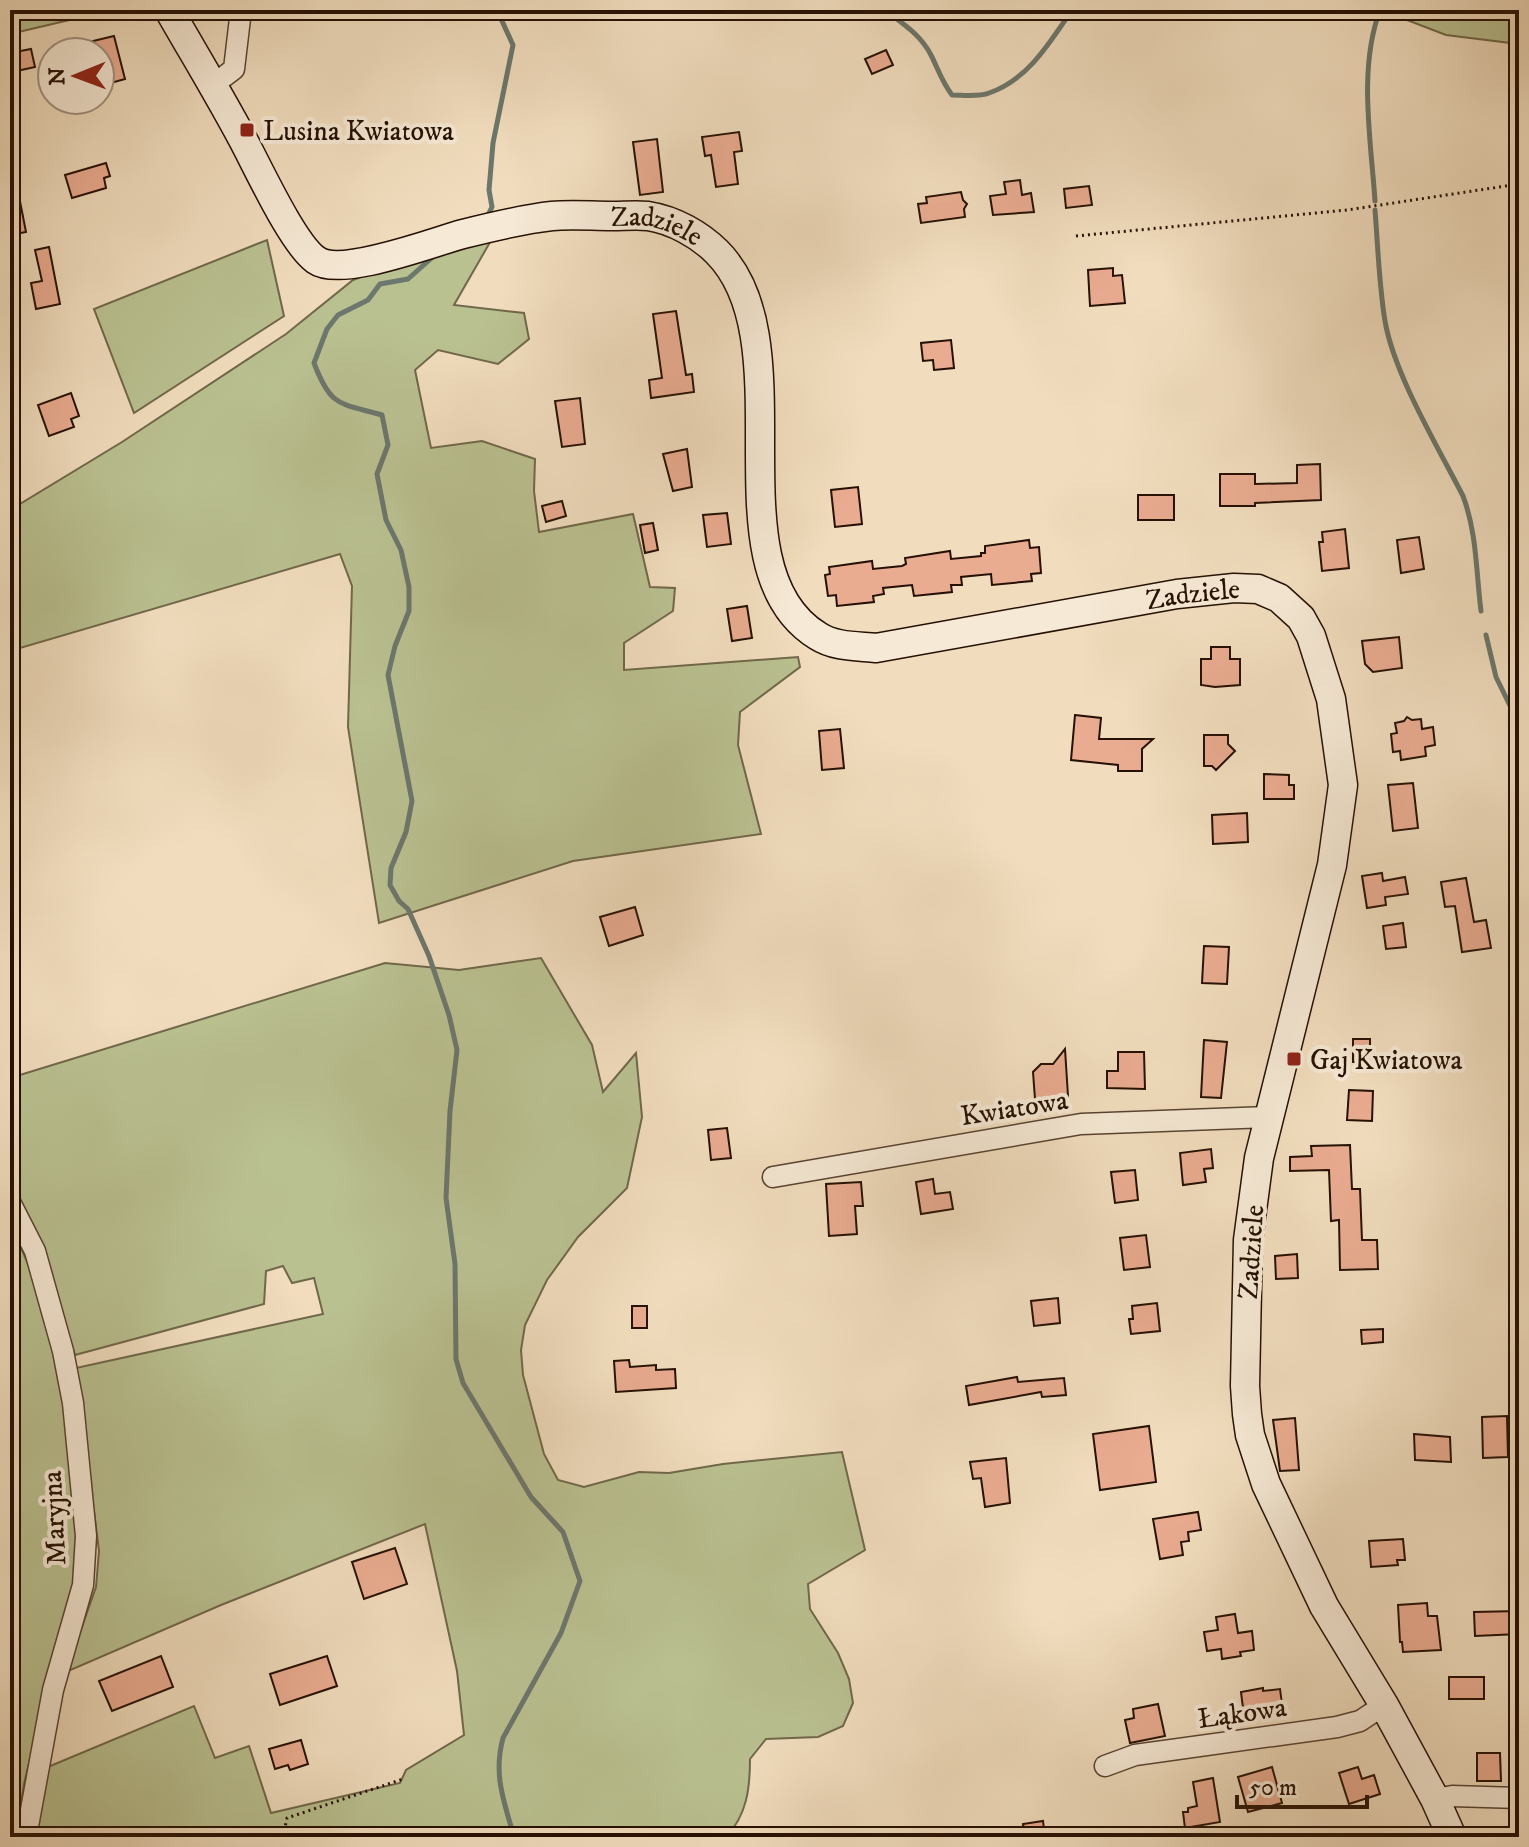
<svg xmlns="http://www.w3.org/2000/svg" width="1529" height="1847" viewBox="0 0 1529 1847" font-family="'IM FELL DW Pica',serif">
<rect width="100%" height="100%" fill="#f1ddbe"/>
<filter id="stains"><feTurbulence type="fractalNoise" baseFrequency=".0025" numOctaves="4"/><feColorMatrix values="0 0 0 0 .2 0 0 0 0 .09 0 0 0 0 .02 0 0 0 .5 -.17"/></filter>
<radialGradient id="worn" r=".72"><stop offset=".6" stop-color="#630" stop-opacity="0"/><stop offset="1" stop-color="#630" stop-opacity=".3"/></radialGradient>
<g fill="#bac191" stroke="#70684a" stroke-width="2">
<polygon points="10,10 112,10 10,34"/>
<polygon points="1381,10 1519,10 1519,44 1446,35"/>
<polygon points="493,237 454,305 524,313 529,339 498,364 438,350 415,370 431,448 482,441 535,459 534,491 539,532 633,514 650,587 675,588 673,611 624,643 624,670 798,657 800,667 740,712 738,745 761,834 573,861 379,923 348,727 352,586 340,554 10,651 10,510 122,442 286,334 353,280 436,249"/>
<polygon points="267,240 284,316 134,413 94,309"/>
<path d="M 541,958 L 592,1045 L 603,1092 L 636,1053 L 642,1117 L 627,1188 L 578,1237 L 547,1280 L 525,1325 L 521,1350 L 523,1375 L 544,1454 L 558,1480 L 584,1487 L 639,1472 L 669,1473 L 723,1464 L 842,1452 L 865,1550 L 808,1584 L 810,1609 L 838,1653 L 849,1679 L 853,1703 L 843,1726 L 818,1737 L 766,1739 L 750,1759 C 750,1788 747,1815 726,1837 L 34,1837 L 43,1769 L 194,1706 L 215,1758 L 249,1746 L 271,1813 L 400,1783 L 406,1770 L 464,1735 L 457,1671 L 425,1524 L 221,1605 L 66,1672 L 96,1587 L 99,1551 L 76,1368 L 323,1314 L 314,1278 L 292,1283 L 283,1266 L 266,1271 L 264,1304 L 75,1355 L 37,1236 L 10,1194 L 10,1078 L 385,963 L 459,970 Z"/>
<polygon points="10,1222 40,1292 64,1404 80,1567 57,1648 24,1784 16,1837 10,1837"/>
</g>
<g fill="none" stroke-linecap="round" stroke-linejoin="round">
<g stroke="#6c776d" stroke-width="5">
<path d="M 885,10 C 903,24 920,34 931,55 C 938,69 942,82 952,95 C 963,95 979,97 989,93 C 1028,80 1050,42 1072,10"/>
<path d="M 1375,201 C 1371,140 1358,69 1380,10"/>
<path d="M 1375,210 C 1378,247 1379,285 1385,321 C 1394,374 1438,447 1463,496 C 1477,533 1476,572 1481,611"/>
<polyline points="487,217 492,207 489,190 493,143 513,45 497,10"/>
<path d="M 435,255 L 408,279 L 380,284 L 368,300 L 338,315 L 327,329 L 314,363 C 331,408 340,403 382,415 L 388,445 L 377,474 L 386,520 L 401,550 L 409,587 L 409,611 L 395,646 L 388,675 L 412,801 L 406,832 L 391,868 L 390,885 L 399,901 L 408,909 L 429,956 L 449,1015 L 457,1050 L 450,1111 L 446,1198 L 455,1264 L 456,1359 L 463,1383 L 531,1497 L 563,1532 L 580,1581 L 561,1633 L 503,1738 C 493,1775 504,1801 514,1837"/>
<polyline points="1486,635 1496,677 1519,724"/>
</g>
</g>
<g fill="#eaac91" stroke="#251003" stroke-width="2">
<polygon points="114,36 125,79 100,86 100,52 69,52 68,47"/>
<polygon points="31,49 35,67 12,72 10,53"/>
<polygon points="886,50 893,65 872,74 865,59"/>
<polygon points="739,132 742,151 734,152 738,184 716,187 711,155 705,156 702,137"/>
<polygon points="657,139 663,192 640,195 633,142"/>
<polygon points="106,163 110,176 104,178 106,188 72,198 65,175"/>
<polygon points="1020,180 1022,195 1031,193 1034,212 993,215 990,196 1006,194 1004,182"/>
<polygon points="10,186 17,186 26,232 10,235"/>
<polygon points="1089,186 1092,205 1066,208 1064,189"/>
<polygon points="961,192 963,200 967,204 964,209 965,217 921,223 918,204 927,203 926,197"/>
<polygon points="49,247 60,304 36,309 31,283 42,281 35,250"/>
<polygon points="1113,268 1113,276 1122,275 1125,303 1090,306 1088,270"/>
<polygon points="676,311 686,375 692,374 694,392 651,398 649,380 662,378 653,314"/>
<polygon points="951,340 954,368 934,370 933,360 923,361 921,343"/>
<polygon points="71,393 79,416 71,419 74,427 49,436 38,405"/>
<polygon points="580,398 585,444 562,447 555,401"/>
<polygon points="687,449 692,487 673,491 663,454"/>
<polygon points="1320,464 1321,500 1255,503 1255,506 1220,506 1220,474 1255,474 1255,484 1297,483 1297,465"/>
<polygon points="858,487 862,524 835,527 831,490"/>
<rect x="1138" y="495" width="36" height="25"/>
<polygon points="562,501 566,516 546,522 542,506"/>
<polygon points="727,513 731,544 707,547 703,515"/>
<polygon points="653,523 658,550 645,553 640,525"/>
<polygon points="1345,529 1349,568 1322,571 1319,542 1323,542 1322,532"/>
<polygon points="1419,537 1424,569 1401,573 1397,540"/>
<polygon points="1029,540 1030,548 1039,547 1041,573 1031,574 1032,581 992,585 991,574 961,577 962,585 951,585 952,592 914,596 912,585 883,588 884,594 873,596 874,602 837,606 836,595 828,596 825,575 830,574 829,567 872,561 873,569 902,566 906,564 905,558 950,551 951,559 981,556 981,553 985,553 985,546"/>
<polygon points="747,606 752,638 732,641 727,609"/>
<polygon points="1399,637 1402,668 1373,672 1365,664 1362,641"/>
<polygon points="1211,647 1230,647 1230,659 1240,659 1240,685 1215,687 1201,685 1201,659 1211,659"/>
<polygon points="1075,715 1101,718 1099,739 1153,739 1142,749 1142,771 1118,771 1118,765 1071,760"/>
<polygon points="1407,717 1412,720 1421,719 1422,729 1433,727 1435,745 1425,747 1426,756 1401,760 1400,751 1393,752 1391,734 1397,733 1395,723 1404,721"/>
<polygon points="840,729 844,768 822,770 819,731"/>
<polygon points="1204,735 1228,735 1228,744 1235,751 1216,770 1212,766 1204,766"/>
<polygon points="1264,774 1289,775 1289,785 1294,785 1294,799 1264,799"/>
<polygon points="1413,783 1418,828 1393,831 1388,785"/>
<polygon points="1247,813 1248,842 1213,844 1212,815"/>
<polygon points="1382,873 1383,881 1405,877 1408,894 1385,897 1386,905 1367,908 1362,876"/>
<polygon points="1466,878 1474,922 1486,920 1491,948 1462,952 1455,906 1445,907 1441,882"/>
<polygon points="635,907 643,935 609,946 600,917"/>
<polygon points="1403,923 1406,947 1386,949 1383,926"/>
<polygon points="1204,946 1229,947 1227,984 1202,983"/>
<polygon points="1353,1039 1370,1039 1370,1061 1353,1062"/>
<polygon points="1204,1040 1227,1042 1221,1098 1201,1097"/>
<polygon points="1065,1049 1068,1096 1035,1099 1033,1072 1041,1064 1053,1064"/>
<polygon points="1118,1052 1144,1052 1145,1089 1107,1088 1107,1071 1118,1071"/>
<polygon points="1349,1090 1373,1091 1372,1121 1347,1120"/>
<polygon points="727,1128 731,1158 711,1160 708,1130"/>
<polygon points="1350,1145 1352,1189 1360,1189 1362,1240 1377,1240 1378,1269 1340,1270 1339,1220 1331,1221 1329,1170 1290,1171 1290,1157 1312,1156 1311,1146"/>
<polygon points="1211,1149 1213,1168 1204,1169 1206,1182 1183,1185 1180,1153"/>
<polygon points="1135,1170 1138,1200 1115,1203 1111,1172"/>
<polygon points="933,1179 935,1194 950,1192 953,1209 921,1214 916,1182"/>
<polygon points="861,1182 863,1206 855,1206 857,1234 829,1236 826,1184"/>
<polygon points="1146,1235 1150,1267 1124,1270 1120,1238"/>
<polygon points="1297,1254 1298,1278 1276,1279 1275,1256"/>
<polygon points="1058,1298 1060,1323 1034,1326 1031,1301"/>
<polygon points="1157,1303 1160,1331 1131,1334 1129,1319 1133,1319 1132,1306"/>
<rect x="632" y="1306" width="15" height="22"/>
<polygon points="1383,1329 1383,1342 1362,1344 1361,1330"/>
<polygon points="629,1360 630,1367 656,1365 656,1370 675,1369 676,1388 616,1392 614,1361"/>
<polygon points="1017,1377 1018,1382 1064,1378 1066,1395 1042,1397 1041,1392 969,1405 966,1386"/>
<polygon points="1507,1416 1508,1457 1483,1458 1482,1417"/>
<polygon points="1295,1418 1299,1470 1280,1471 1273,1420"/>
<polygon points="1149,1426 1156,1482 1100,1490 1093,1434"/>
<polygon points="1414,1434 1450,1437 1451,1462 1415,1460"/>
<polygon points="1006,1458 1010,1503 985,1507 981,1478 973,1479 970,1462"/>
<polygon points="1198,1512 1201,1530 1188,1532 1189,1541 1181,1542 1183,1555 1160,1559 1153,1519"/>
<polygon points="1403,1539 1405,1560 1397,1560 1398,1565 1371,1567 1369,1541"/>
<polygon points="395,1548 407,1584 364,1599 352,1562"/>
<polygon points="1427,1603 1428,1616 1437,1616 1441,1650 1403,1652 1402,1642 1400,1642 1398,1605"/>
<polygon points="1519,1611 1519,1634 1475,1636 1474,1612"/>
<polygon points="1235,1614 1238,1633 1252,1631 1254,1650 1240,1652 1241,1656 1222,1659 1221,1649 1207,1651 1204,1632 1218,1630 1216,1617"/>
<polygon points="161,1656 173,1687 112,1711 99,1681"/>
<polygon points="327,1656 337,1686 280,1705 270,1674"/>
<rect x="1449" y="1677" width="35" height="22"/>
<polygon points="1263,1688 1263,1691 1280,1689 1283,1711 1244,1716 1241,1692"/>
<polygon points="1158,1704 1165,1736 1130,1743 1125,1720 1134,1718 1133,1709"/>
<polygon points="301,1740 308,1764 290,1770 288,1765 275,1769 269,1749"/>
<polygon points="1477,1753 1500,1753 1501,1781 1477,1781"/>
<polygon points="1272,1767 1282,1803 1248,1812 1238,1777"/>
<polygon points="1358,1767 1362,1779 1374,1775 1380,1794 1349,1804 1339,1773"/>
<polygon points="1213,1778 1220,1822 1185,1828 1183,1812 1188,1812 1188,1808 1197,1806 1193,1782"/>
<polygon points="1043,1821 1045,1837 1025,1837 1023,1824"/>
</g>
<g fill="none" stroke-linecap="round" stroke-linejoin="round">
<defs>
<g id="street">
<polyline points="213,85 234,69 241,10"/>
<polyline points="773,1177 1081,1124 1268,1117"/>
<polyline points="10,1202 35,1251 63,1351 73,1403 86,1536 83,1585 53,1690 26,1837"/>
<polyline points="1105,1766 1135,1755 1337,1727 1360,1721 1384,1705"/>
<polyline points="1435,1799 1452,1796 1519,1798"/>
</g>
<g id="secondary">
<path id="s1" d="M 169,10 C 193,52 218,93 241,136 C 257,165 292,243 316,260 C 341,278 433,242 463,234 C 491,227 523,219 552,216 C 571,214 592,216 612,216 C 624,216 637,215 648,216 C 674,220 700,235 717,252 C 808,343 707,568 818,636 C 835,647 857,646 876,648 L 1177,594 L 1234,588 L 1258,589 L 1279,598 L 1301,618 L 1311,636 L 1331,699 L 1343,785 L 1332,865 L 1259,1158 L 1248,1240 L 1245,1386 L 1247,1414 L 1250,1435 L 1266,1484 L 1324,1606 L 1384,1705 L 1435,1799 L 1452,1837"/>
</g>
</defs>
<use href="#street" stroke="#584332" stroke-width="23"/>
<use href="#secondary" stroke="#251003" stroke-width="31"/>
<g stroke="#251003" stroke-width="3" stroke-dasharray="2 4" stroke-linecap="butt">
<polyline points="1076,236 1347,210 1519,184"/>
<polyline points="283,1837 287,1818 403,1779"/>
</g>
<use href="#street" stroke="#f6e9d5" stroke-width="20"/>
<use href="#secondary" stroke="#f6e9d5" stroke-width="28"/>
</g>
<g fill="#8f2418" stroke="#f6e9d5" stroke-width="3">
<rect x="239" y="122" width="16" height="16" rx="4"/>
<rect x="1286" y="1051" width="16" height="16" rx="4"/>
</g>
<g text-anchor="middle" stroke-width="8" stroke-linejoin="round" paint-order="stroke">
<g font-size="28" fill="#251003" stroke="#f6e9d5" text-anchor="start">
<text x="263" y="140">Lusina Kwiatowa</text>
<text x="1310" y="1069">Gaj Kwiatowa</text>
</g>
<g font-size="28" fill="#251003" stroke="#f6e9d5">
<text dy="10" stroke="none"><textPath href="#s1" startOffset="640">Zadziele</textPath></text>
<text dy="10" stroke="none"><textPath href="#s1" startOffset="1502">Zadziele</textPath></text>
<text transform="translate(1014 1107) rotate(-9)" y="10">Kwiatowa</text>
<text transform="translate(1250 1252) rotate(-86)" y="10">Zadziele</text>
<text transform="translate(53 1518) rotate(-93)" y="10">Maryjna</text>
<text transform="translate(1242 1712) rotate(-8)" y="10">Łąkowa</text>
</g>
</g>
<rect width="1529" height="1847" fill="none" stroke="#f1ddbe" stroke-width="40"/>
<rect x="12" y="12" width="1505" height="1823" fill="none" stroke="#251003" stroke-width="4"/>
<rect x="20" y="20" width="1489" height="1807" fill="none" stroke="#251003" stroke-width="2"/>
<g transform="translate(76 76) rotate(269)"><circle r="38" fill="#f6e9d5" stroke="#a29281" stroke-width="2"/>
<path d="M0-6L14 30L0 20L-14 30Z" fill="#8f2418"/>
<text y="-12" font-size="22" font-weight="bold" text-anchor="middle" fill="#251003">N</text>
</g>
<path d="M1237 1795v12h130v-12" fill="none" stroke="#251003" stroke-width="4"/>
<text x="1249" y="1795" font-size="24" fill="#251003" stroke="#f6e9d5" stroke-width="6" paint-order="stroke">50 m</text>
<rect width="100%" height="100%" filter="url(#stains)"/>
<rect width="100%" height="100%" fill="url(#worn)"/>
</svg>
